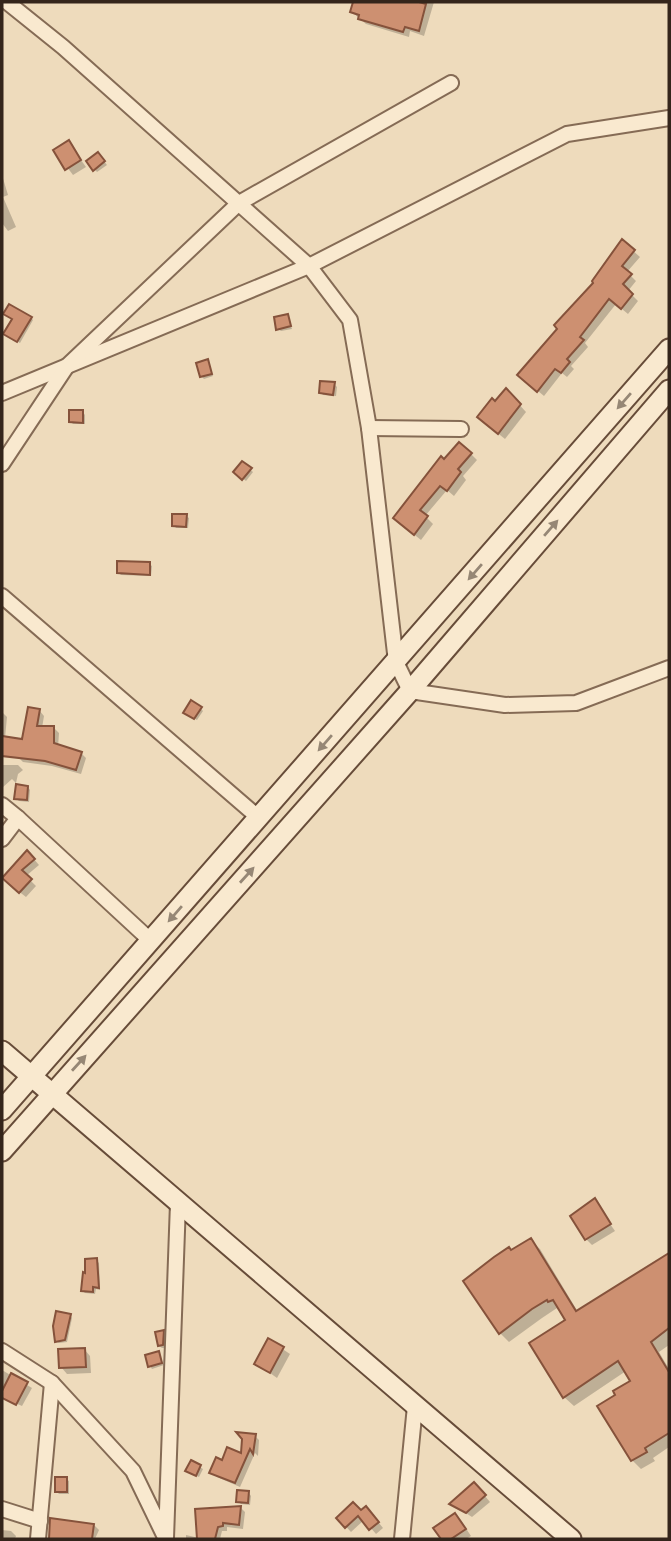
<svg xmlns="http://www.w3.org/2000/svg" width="671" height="1541" viewBox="0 0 671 1541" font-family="Georgia,serif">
<rect width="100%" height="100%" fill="#eedbbc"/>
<g fill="#0003">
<polygon points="355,2 434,2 424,36 410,31 409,37 366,24 352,12"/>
<polygon points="68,142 86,167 73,175 55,151"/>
<polygon points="98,154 107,165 97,172 88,162"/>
<polygon points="2,175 8,195 3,197 16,227 8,231 2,223"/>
<polygon points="623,242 640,257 627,272 636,281 628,291 638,301 628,314 616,304 585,343 588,347 571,366 574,369 567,377 562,373 544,396 525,380 596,283"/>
<polygon points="287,316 292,329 281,331 278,329"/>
<polygon points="31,318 33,320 20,343 8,336 13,319"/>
<polygon points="207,361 213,376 204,379 201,376"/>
<polygon points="334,384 337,387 336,396 323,395 321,392"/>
<polygon points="506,390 526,412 505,439 485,423 495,403"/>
<polygon points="83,412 85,415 85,424 73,424 71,422"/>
<polygon points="471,454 477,460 463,476 466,480 454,496 447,490 425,516 433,524 421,540 401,524 445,461"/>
<polygon points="242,463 253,472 246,481 235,472"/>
<polygon points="186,516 189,518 188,528 176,528 174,525"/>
<polygon points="149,564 152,566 151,576 121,575 119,573"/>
<polygon points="200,708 203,711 197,720 188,715"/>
<polygon points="39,710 44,716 42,728 54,728 59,733 58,747 81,753 86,758 81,774 52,766 23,762 18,757"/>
<polygon points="2,712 7,717 5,738 2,737"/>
<polygon points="2,765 18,765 23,770 18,774 16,783 12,779 2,788"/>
<polygon points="28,787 30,790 29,802 19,801 16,798"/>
<polygon points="32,857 39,865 26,876 36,886 26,897 9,884"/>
<polygon points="594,1201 615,1231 592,1245 586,1239"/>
<polygon points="530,1240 540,1249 578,1312 669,1258 669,1345 659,1352 669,1369 669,1447 653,1458 655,1461 641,1469 632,1460 632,1382 626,1371 574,1406 564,1397 532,1343 567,1320 561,1309 557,1308 542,1318 509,1342 500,1333 512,1252"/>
<polygon points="96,1260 99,1263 100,1290 96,1289 95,1294 85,1293 82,1290"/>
<polygon points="70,1315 72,1318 67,1342 59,1343 56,1341"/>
<polygon points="163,1332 166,1334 165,1348 162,1348 159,1346"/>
<polygon points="269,1340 290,1354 277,1378 256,1363"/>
<polygon points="84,1349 90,1356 91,1373 67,1374 61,1367"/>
<polygon points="158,1353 164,1365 152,1369 150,1366"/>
<polygon points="2,1370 32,1388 22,1406 2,1397"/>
<polygon points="254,1435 259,1440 258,1456 255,1453 240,1487 217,1477 211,1472 223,1462 243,1456"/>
<polygon points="191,1462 203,1469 199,1477 190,1473"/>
<polygon points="66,1479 69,1481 69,1494 59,1494 56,1491"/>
<polygon points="479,1489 490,1502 472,1517 452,1504"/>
<polygon points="249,1493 251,1496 250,1505 241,1504 238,1501"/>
<polygon points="240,1507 245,1512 243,1529 227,1527 227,1531 222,1531 220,1539 186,1539 186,1535 199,1538"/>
<polygon points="361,1512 371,1513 383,1528 376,1534 364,1520 351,1532 338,1518"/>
<polygon points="51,1520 95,1526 99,1530 95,1539 51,1539"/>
<polygon points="461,1521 471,1536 466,1539 443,1539 435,1529"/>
<polygon points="2,1530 11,1531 16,1536 15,1539 2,1539"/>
</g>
<g fill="#cd9071" stroke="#85523b" stroke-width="2">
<polygon points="353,2 419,2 426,4 419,31 405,27 403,32 358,19 359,15 350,12"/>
<polygon points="69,140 81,160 65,170 53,150"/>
<polygon points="98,152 105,161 93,171 86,161"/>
<polygon points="622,239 635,250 622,266 632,274 623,284 633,294 621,309 609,299 580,337 584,340 567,359 570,362 561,373 555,369 537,392 517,375 557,329 554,325 593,283 592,281"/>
<polygon points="9,304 32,317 17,342 3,334 12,319 3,314"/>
<polygon points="288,314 291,326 276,330 274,317"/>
<polygon points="208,359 212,374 200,377 196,363"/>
<polygon points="320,381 335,382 333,395 319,393"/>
<polygon points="506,388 521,404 498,434 477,417 492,398 495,401"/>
<polygon points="69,410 83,410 83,423 69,422"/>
<polygon points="459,442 472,453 458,469 461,472 447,491 440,486 420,510 428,516 414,535 393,518 441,456 444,459"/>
<polygon points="242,461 252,468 242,480 233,472"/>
<polygon points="172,514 187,514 186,527 172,526"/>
<polygon points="117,561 150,562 150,575 117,573"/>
<polygon points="191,700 202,707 194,719 183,713"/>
<polygon points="28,707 40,709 37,726 54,726 54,743 82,752 76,770 45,761 2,756 2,736 22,739"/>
<polygon points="16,784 28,786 27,800 14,799"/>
<polygon points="27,850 35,859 22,870 32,879 19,893 2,878"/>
<polygon points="595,1198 611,1224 585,1240 570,1216"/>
<polygon points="531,1238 576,1311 669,1253 669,1328 651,1342 669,1372 669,1433 645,1448 647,1452 631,1461 597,1406 615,1395 613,1391 630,1381 618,1361 563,1398 529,1343 565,1320 553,1300 548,1302 547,1300 532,1309 499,1334 463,1281 494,1257 509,1247 511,1250"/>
<polygon points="97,1258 99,1288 93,1287 93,1292 81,1291 83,1272 85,1273 85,1259"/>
<polygon points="56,1311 71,1314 65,1340 55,1342 53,1326"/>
<polygon points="164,1330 163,1345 158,1346 155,1332"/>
<polygon points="268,1338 284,1347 270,1373 254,1364"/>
<polygon points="85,1348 86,1367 59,1368 58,1349"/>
<polygon points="159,1351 162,1363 148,1367 145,1355"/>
<polygon points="11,1373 28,1382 16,1405 2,1398 2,1391"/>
<polygon points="236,1432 256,1434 253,1454 250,1449 235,1483 209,1473 216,1457 222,1460 227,1447 241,1453 242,1439"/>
<polygon points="191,1460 201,1465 196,1476 185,1471"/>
<rect x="55" y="1477" width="12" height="15"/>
<polygon points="474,1482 486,1495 466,1513 449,1504"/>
<polygon points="237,1490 249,1491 248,1503 236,1502"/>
<polygon points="353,1502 361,1510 366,1506 379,1522 369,1530 358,1516 345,1528 336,1518"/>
<polygon points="241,1506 239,1525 223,1523 223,1526 218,1527 215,1539 197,1539 195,1509"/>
<polygon points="455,1513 466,1529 451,1539 441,1539 433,1528"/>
<polygon points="50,1518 94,1524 92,1539 49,1539"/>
</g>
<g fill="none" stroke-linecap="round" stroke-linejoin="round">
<defs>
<g id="street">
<polyline points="7,2 63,47 309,266 350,320 369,428 396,662 410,691 505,705 576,703 669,668"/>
<polyline points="2,393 309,266 567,134 669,118"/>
<polyline points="369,428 461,429"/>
<polyline points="2,464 67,366 239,203 451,83"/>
<polyline points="2,596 259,818"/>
<polyline points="2,805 18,818 2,839"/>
<polyline points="18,818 151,941"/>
<polyline points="2,1351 52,1383 133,1471 164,1535"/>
<polyline points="2,1509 40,1521"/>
<polyline points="166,1538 178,1203"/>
<polyline points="38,1539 52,1383"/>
<polyline points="402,1539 415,1406"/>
</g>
<g id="secondary">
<polyline points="2,1051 571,1539"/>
<polyline points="2,1110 669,349"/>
<polyline points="2,1151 410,691 669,390"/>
</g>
</defs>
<use href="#street" stroke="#856b55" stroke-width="18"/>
<use href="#secondary" stroke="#674c39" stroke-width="23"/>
<use href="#street" stroke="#f9e9cf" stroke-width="14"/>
<use href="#secondary" stroke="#f9e9cf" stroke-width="19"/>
</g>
<defs><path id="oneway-solid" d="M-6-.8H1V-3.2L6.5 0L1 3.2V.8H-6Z" transform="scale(1.75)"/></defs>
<g fill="#968775">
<use href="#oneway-solid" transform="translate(624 401) rotate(131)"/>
<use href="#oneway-solid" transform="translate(551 528) rotate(-49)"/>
<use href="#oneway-solid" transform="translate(475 572) rotate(131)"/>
<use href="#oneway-solid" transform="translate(325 743) rotate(131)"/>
<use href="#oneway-solid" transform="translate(247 875) rotate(-48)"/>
<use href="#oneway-solid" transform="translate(175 914) rotate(131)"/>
<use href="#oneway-solid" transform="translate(79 1063) rotate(-48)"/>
</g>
<rect width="671" height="1541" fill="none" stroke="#34251b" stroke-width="7"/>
</svg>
